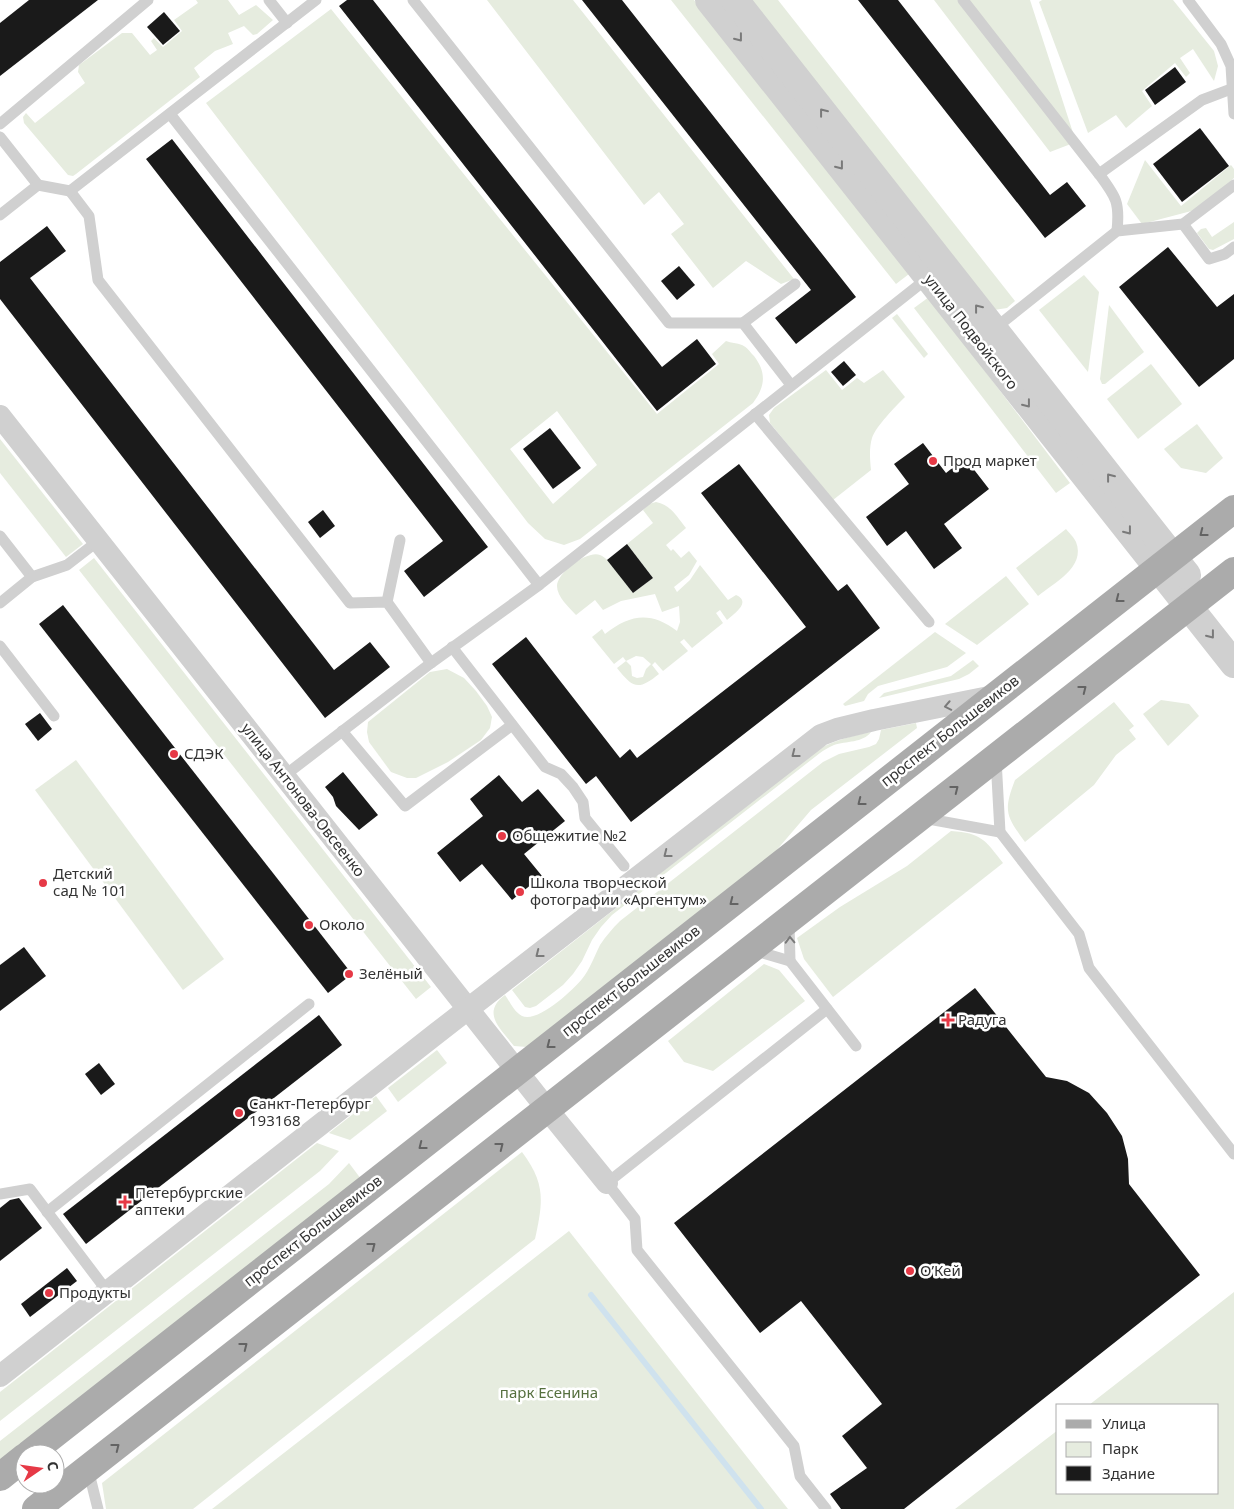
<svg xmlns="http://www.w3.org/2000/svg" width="1234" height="1509" viewBox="0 0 1234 1509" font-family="'Noto Sans',sans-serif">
<rect width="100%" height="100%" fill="#fff"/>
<g fill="#e6ecdf" fill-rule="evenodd">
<polygon points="196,0 228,0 239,15 256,5 273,20 257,34 253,35 244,26 228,33 233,44 215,51 194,68 200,77 76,174 73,176 68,175 24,123 23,117 26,113 35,123 85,83 78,72 79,65 122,33 132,33 150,55 157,50 151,41 154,38 163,47 182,31 174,20 198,3"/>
<polygon points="487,0 573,0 794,279 781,284 746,261 713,288 671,234 684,224 659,192 644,205"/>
<polygon points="671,0 694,0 909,274 896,284"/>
<polygon points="749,0 778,0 1015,301 1007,308 994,310"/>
<polygon points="934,0 1030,0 1076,142 1050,152"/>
<polygon points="1042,0 1173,0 1214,51 1218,66 1214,81 1193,49 1180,58 1190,73 1186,77 1175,63 1142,91 1152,106 1126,128 1116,115 1088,133 1039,2"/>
<path d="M 331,9 L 657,414 L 719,364 L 712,354 L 726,341 C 731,343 737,343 742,345 C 747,347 750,352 754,356 C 767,373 765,387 753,403 L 580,539 L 564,545 L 545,539 L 528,523 L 206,103 ZM 557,411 L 597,465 L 553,504 L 510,449 Z"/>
<polygon points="1145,160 1181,206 1231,165 1234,169 1234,178 1199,209 1142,224 1127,204"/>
<polygon points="1234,222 1234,239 1213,250 1209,249 1197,233 1201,229 1206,228 1212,237"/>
<polygon points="1084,275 1099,292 1088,372 1039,310"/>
<polygon points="929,297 1070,483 1056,493 914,308"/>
<polygon points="1109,305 1144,352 1105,384 1102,384 1100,379"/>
<polygon points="897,314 928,354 924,358 892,318"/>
<polygon points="1151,364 1182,404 1138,439 1107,399"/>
<path d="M 826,370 L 842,390 L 857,378 L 864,383 L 883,370 L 905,397 C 896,406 876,426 872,438 C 869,448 870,459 871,470 L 833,500 L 770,423 L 769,415 L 774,408 Z"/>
<polygon points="1197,424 1223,458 1206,473 1181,468 1164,449"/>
<polygon points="0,439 83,544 66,557 0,473"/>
<path d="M 656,502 C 671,505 677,517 686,528 L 666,545 L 671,551 L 673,549 L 681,558 L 689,551 L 697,561 L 689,575 L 674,587 L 677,592 L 690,580 L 700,565 L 728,600 L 736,595 C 752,602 734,614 727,620 L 720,610 L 716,613 L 723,623 L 692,648 L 684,639 L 680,642 L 688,651 L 663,671 L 655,662 L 652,665 L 659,674 C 638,691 633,688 617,668 L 626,661 L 623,657 L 614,664 L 592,637 L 602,629 L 605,634 C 630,614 651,611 677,631 L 680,622 L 679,606 L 662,612 L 655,594 L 621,601 L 603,610 L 595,600 L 576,615 C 569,607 557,597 557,586 C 557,573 587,550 600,555 C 611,559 626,584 633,593 L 653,578 L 627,544 L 653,523 L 643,510 L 649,504 ZM 636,656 L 643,657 L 651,664 L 646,669 L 643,677 L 637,678 L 632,676 L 631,666 L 626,661 Z"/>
<path d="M 1066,529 C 1069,533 1074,537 1076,542 C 1086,567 1054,583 1038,596 L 1016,568 Z"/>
<polygon points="94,558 431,987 416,999 79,570"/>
<polygon points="1006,576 1029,604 977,645 945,624"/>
<polygon points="935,632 966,653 947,667 878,686 868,694 864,701 845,706 843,704"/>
<polygon points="973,660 979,666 969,674 959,679 879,698 884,693 951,676"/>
<polygon points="447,669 464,678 476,691 487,706 492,717 490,728 481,740 448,762 416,778 407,778 391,772 369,742 367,732 368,722 430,672"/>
<polygon points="1161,700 1189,704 1199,716 1168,746 1143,714"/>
<path d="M 1114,702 L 1134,726 L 1129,730 L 1136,739 L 1116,755 L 1094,785 L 1025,842 C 1006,816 1003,811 1015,780 Z"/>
<path d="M 916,723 L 917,728 L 811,810 L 775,852 L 527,1047 L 514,1046 C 500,1028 481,1013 505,995 C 510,1002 514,1012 522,1016 C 538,1023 572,991 582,979 C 590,969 594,957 600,945 C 606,936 612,929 620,921 L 823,762 L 839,754 L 869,747 L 876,744 L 879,739 L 881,730 Z"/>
<path d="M 871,732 C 863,743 846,741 834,745 C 829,747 824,750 820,753 L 612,915 L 601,927 L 592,940 L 582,961 L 573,974 L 563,985 L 536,1006 L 530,1008 L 525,1007 L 512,990 L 817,750 C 835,740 852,736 871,732 Z"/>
<polygon points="76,760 224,959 183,990 35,790"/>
<path d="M 951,831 C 982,833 985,840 1003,863 L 833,997 L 804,959 L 797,938 L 840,907 L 907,866 Z"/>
<polygon points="764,964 779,970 805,1001 713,1071 684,1062 668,1041"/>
<polygon points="437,1050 447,1063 398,1102 388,1088"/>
<polygon points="376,1096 387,1111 350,1140 329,1133"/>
<polygon points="317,1143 339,1151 320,1171 0,1421 0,1392"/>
<path d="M 522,1152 C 546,1184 543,1202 535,1239 L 193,1509 L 106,1509 L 102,1483 Z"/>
<polygon points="349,1163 361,1179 0,1463 0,1441 329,1184"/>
<polygon points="569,1231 788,1509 212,1509"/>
<polygon points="1234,1292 1234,1509 955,1509 1058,1430 1058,1493 1218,1493 1218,1405 1089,1405"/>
</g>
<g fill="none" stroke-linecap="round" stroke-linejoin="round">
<polyline stroke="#cfe2ee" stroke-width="6" points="591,1295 761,1509"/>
</g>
<g fill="#1a1a1a">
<polygon points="29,0 98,0 0,76 0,23"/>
<polygon points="347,0 373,0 662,367 697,339 716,364 657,411 339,6"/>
<polygon points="582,0 622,0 856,297 796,344 775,318 811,290"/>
<polygon points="858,0 898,0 1050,195 1067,182 1086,206 1045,238"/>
<polygon points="164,12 180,31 163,45 147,27"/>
<polygon points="1175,67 1186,82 1155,105 1145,90"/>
<polygon points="1200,128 1229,166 1182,202 1153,164"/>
<polygon points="172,139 488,547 424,597 404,571 443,541 146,159"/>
<polygon points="47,226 66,251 30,278 334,670 370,642 390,667 325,718 0,299 0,262"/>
<polygon points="1168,247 1217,307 1234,294 1234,359 1199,387 1119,287"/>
<polygon points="679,266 695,285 677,300 661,281"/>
<polygon points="844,361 856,375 843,386 831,372"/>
<polygon points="550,428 581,468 553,489 523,449"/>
<polygon points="923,443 946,473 965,458 989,489 944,524 962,548 934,569 906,531 887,546 866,517 909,484 894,464"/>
<polygon points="739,464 838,591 847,584 880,628 631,822 596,776 586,784 492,664 526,637 620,758 630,749 637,758 806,627 701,493"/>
<polygon points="323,510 335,526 320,538 308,522"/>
<polygon points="627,544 653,578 633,593 607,560"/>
<polygon points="63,605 352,974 328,993 39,624"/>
<polygon points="40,713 52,729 38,741 25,724"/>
<polygon points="343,772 378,815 359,830 336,806 333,797 325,787"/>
<polygon points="499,775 522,802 538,789 565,821 524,854 542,876 512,900 482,864 460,882 437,853 483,816 470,799"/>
<polygon points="24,947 46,976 0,1011 0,965"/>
<polygon points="975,988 1046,1077 1067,1081 1089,1093 1107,1113 1122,1136 1128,1159 1129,1184 1200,1275 904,1509 841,1509 830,1494 867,1468 842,1436 882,1404 801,1301 760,1333 674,1223"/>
<polygon points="319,1015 342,1045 86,1244 63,1214"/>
<polygon points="99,1063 115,1084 101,1095 85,1074"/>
<polygon points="19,1198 42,1228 0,1261 0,1208 10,1200"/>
<polygon points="67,1268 77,1281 30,1317 21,1304"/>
</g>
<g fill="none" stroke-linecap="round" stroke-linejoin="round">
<g stroke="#d0d0d0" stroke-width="11">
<polyline points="269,0 287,23"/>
<polyline points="413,0 669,323 743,323 791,385"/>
<polyline points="963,0 1099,174"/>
<polyline points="1188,0 1221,44 1231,66 1234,114"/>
<polyline points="170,114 539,585"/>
<polyline points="0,124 148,0"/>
<polyline points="0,137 38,185"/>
<polyline points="70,191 89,216 98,280 350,603 387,602 431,663"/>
<polyline points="0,215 38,185 70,191 316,0"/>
<polyline points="1183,224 1209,259 1225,254 1234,247"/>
<path d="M 1117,231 C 1120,202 1116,197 1099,174 L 1202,100 L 1234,88"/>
<polyline points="743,323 795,284"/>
<polyline points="994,329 1117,231 1183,224 1234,185"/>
<polyline points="755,414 929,622"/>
<polyline points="0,536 32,577"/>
<polyline points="387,602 400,540"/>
<polyline points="0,603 32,577 67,565 98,541"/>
<polyline points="0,646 54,716"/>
<polyline points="452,647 545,767 561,774 573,787 583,802 585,818 624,866"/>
<polyline points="342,731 405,806 512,725"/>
<polyline points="996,759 1000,832 1079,934 1089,968 1234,1154"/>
<polyline points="284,776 431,663 539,585 929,277"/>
<polyline points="923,818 1000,832"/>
<polyline points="789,923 790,961"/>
<polyline points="753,950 790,961 856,1046"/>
<polyline points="0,1194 30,1189 107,1291"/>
<polyline points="47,1212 309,1004"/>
<polyline points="88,1469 98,1509"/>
<polyline points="826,1509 800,1476 794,1446 637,1250 635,1219 607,1183 827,1009"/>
</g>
<g stroke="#d0d0d0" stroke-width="22">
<polyline points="0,416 547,1109 607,1183"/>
<polyline points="0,1376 437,1033 821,735 837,729 874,720 994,696"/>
</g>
<g stroke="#d0d0d0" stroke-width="28">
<polyline points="709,0 1234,664"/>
<polyline points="735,0 1187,575"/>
</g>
<g stroke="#ababab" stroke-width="28">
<polyline points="29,1454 1234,509"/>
<polyline points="0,1477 25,1457"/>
<polyline points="36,1509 1234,571"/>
</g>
</g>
<defs><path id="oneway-chevron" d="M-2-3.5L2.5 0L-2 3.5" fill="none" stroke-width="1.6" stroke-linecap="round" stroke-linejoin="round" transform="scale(1.25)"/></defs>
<g stroke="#7a7a7a">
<use href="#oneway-chevron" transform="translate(739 38) rotate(52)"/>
<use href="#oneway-chevron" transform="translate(823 112) rotate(-128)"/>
<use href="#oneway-chevron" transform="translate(840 166) rotate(52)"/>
<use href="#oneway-chevron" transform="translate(978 308) rotate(-128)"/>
<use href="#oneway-chevron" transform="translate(1027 404) rotate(52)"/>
<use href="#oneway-chevron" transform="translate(1110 477) rotate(-128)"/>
<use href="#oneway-chevron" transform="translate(1128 531) rotate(52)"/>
<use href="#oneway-chevron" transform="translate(1211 635) rotate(52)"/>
<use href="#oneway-chevron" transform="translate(948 706) rotate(169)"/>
<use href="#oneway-chevron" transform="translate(795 754) rotate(142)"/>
<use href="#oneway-chevron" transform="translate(667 854) rotate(142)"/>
<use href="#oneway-chevron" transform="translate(790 940) rotate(-92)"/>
<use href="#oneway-chevron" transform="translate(539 954) rotate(142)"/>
</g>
<g stroke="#636363">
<use href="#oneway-chevron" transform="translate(1203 533) rotate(142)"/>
<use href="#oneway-chevron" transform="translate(1119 599) rotate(142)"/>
<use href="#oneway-chevron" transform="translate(1083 689) rotate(-38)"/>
<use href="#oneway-chevron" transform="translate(955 789) rotate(-38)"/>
<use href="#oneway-chevron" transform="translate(861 802) rotate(142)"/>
<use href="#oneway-chevron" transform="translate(733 902) rotate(142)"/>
<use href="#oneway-chevron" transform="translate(550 1045) rotate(142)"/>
<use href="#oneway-chevron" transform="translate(422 1146) rotate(142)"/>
<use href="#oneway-chevron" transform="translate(500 1146) rotate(-38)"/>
<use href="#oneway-chevron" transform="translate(372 1246) rotate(-38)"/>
<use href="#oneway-chevron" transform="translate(244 1346) rotate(-38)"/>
<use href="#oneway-chevron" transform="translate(116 1447) rotate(-38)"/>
</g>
<g fill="#e63946" stroke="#fff" stroke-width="2">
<circle cx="933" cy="461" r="5"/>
<circle cx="174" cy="754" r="5"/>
<circle cx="502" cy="836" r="5"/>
<circle cx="43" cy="883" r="5"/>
<circle cx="520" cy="892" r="5"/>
<circle cx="309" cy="925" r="5"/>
<circle cx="349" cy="974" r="5"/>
<path d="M945.5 1012.5h5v5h5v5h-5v5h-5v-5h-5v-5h5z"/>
<circle cx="239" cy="1113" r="5"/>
<path d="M122.5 1194.5h5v5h5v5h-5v5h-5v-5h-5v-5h5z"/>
<circle cx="910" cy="1271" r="5"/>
<circle cx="49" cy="1293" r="5"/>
</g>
<g text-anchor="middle" stroke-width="5" stroke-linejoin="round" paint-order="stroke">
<g font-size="15" fill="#333" stroke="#fff">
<text transform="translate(971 332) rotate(52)" y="5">улица Подвойского</text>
<text transform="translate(950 731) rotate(-38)" y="5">проспект Большевиков</text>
<text transform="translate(303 800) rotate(52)" y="5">улица Антонова-Овсеенко</text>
<text transform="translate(631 981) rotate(-38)" y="5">проспект Большевиков</text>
<text transform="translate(313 1231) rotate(-38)" y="5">проспект Большевиков</text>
</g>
<g font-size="15" fill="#333" stroke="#fff" text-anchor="start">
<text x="943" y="466">Прод маркет</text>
<text x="184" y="759">СДЭК</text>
<text x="512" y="841">Общежитие №2</text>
<text x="53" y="879">Детский<tspan x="53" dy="17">сад № 101</tspan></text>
<text x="530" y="888">Школа творческой<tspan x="530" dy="17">фотографии «Аргентум»</tspan></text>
<text x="319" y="930">Около</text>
<text x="359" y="979">Зелёный</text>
<text x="958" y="1025">Радуга</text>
<text x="249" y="1109">Санкт-Петербург<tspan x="249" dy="17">193168</tspan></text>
<text x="135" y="1198">Петербургские<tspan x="135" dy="17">аптеки</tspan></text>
<text x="920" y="1276">О’Кей</text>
<text x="59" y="1298">Продукты</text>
</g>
<g font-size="15" fill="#56703f" stroke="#fff">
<text x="549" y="1398">парк Есенина</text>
</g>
</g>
<rect x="1056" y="1404" width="162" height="90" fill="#ffffff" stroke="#adadad"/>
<rect x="1066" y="1420" width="25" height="8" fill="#ababab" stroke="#adadad"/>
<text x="1102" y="1429" font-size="15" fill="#333333">Улица</text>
<rect x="1066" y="1442" width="25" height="15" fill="#e6ecdf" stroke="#adadad"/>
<text x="1102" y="1454" font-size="15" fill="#333333">Парк</text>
<rect x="1066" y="1466" width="25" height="15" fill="#1a1a1a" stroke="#adadad"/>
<text x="1102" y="1479" font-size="15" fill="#333333">Здание</text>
<g transform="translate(40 1469) rotate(77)"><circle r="24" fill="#ffffff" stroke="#adadad"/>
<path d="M0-4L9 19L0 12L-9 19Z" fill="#e63946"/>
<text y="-8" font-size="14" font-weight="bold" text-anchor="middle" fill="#333333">С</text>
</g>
</svg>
